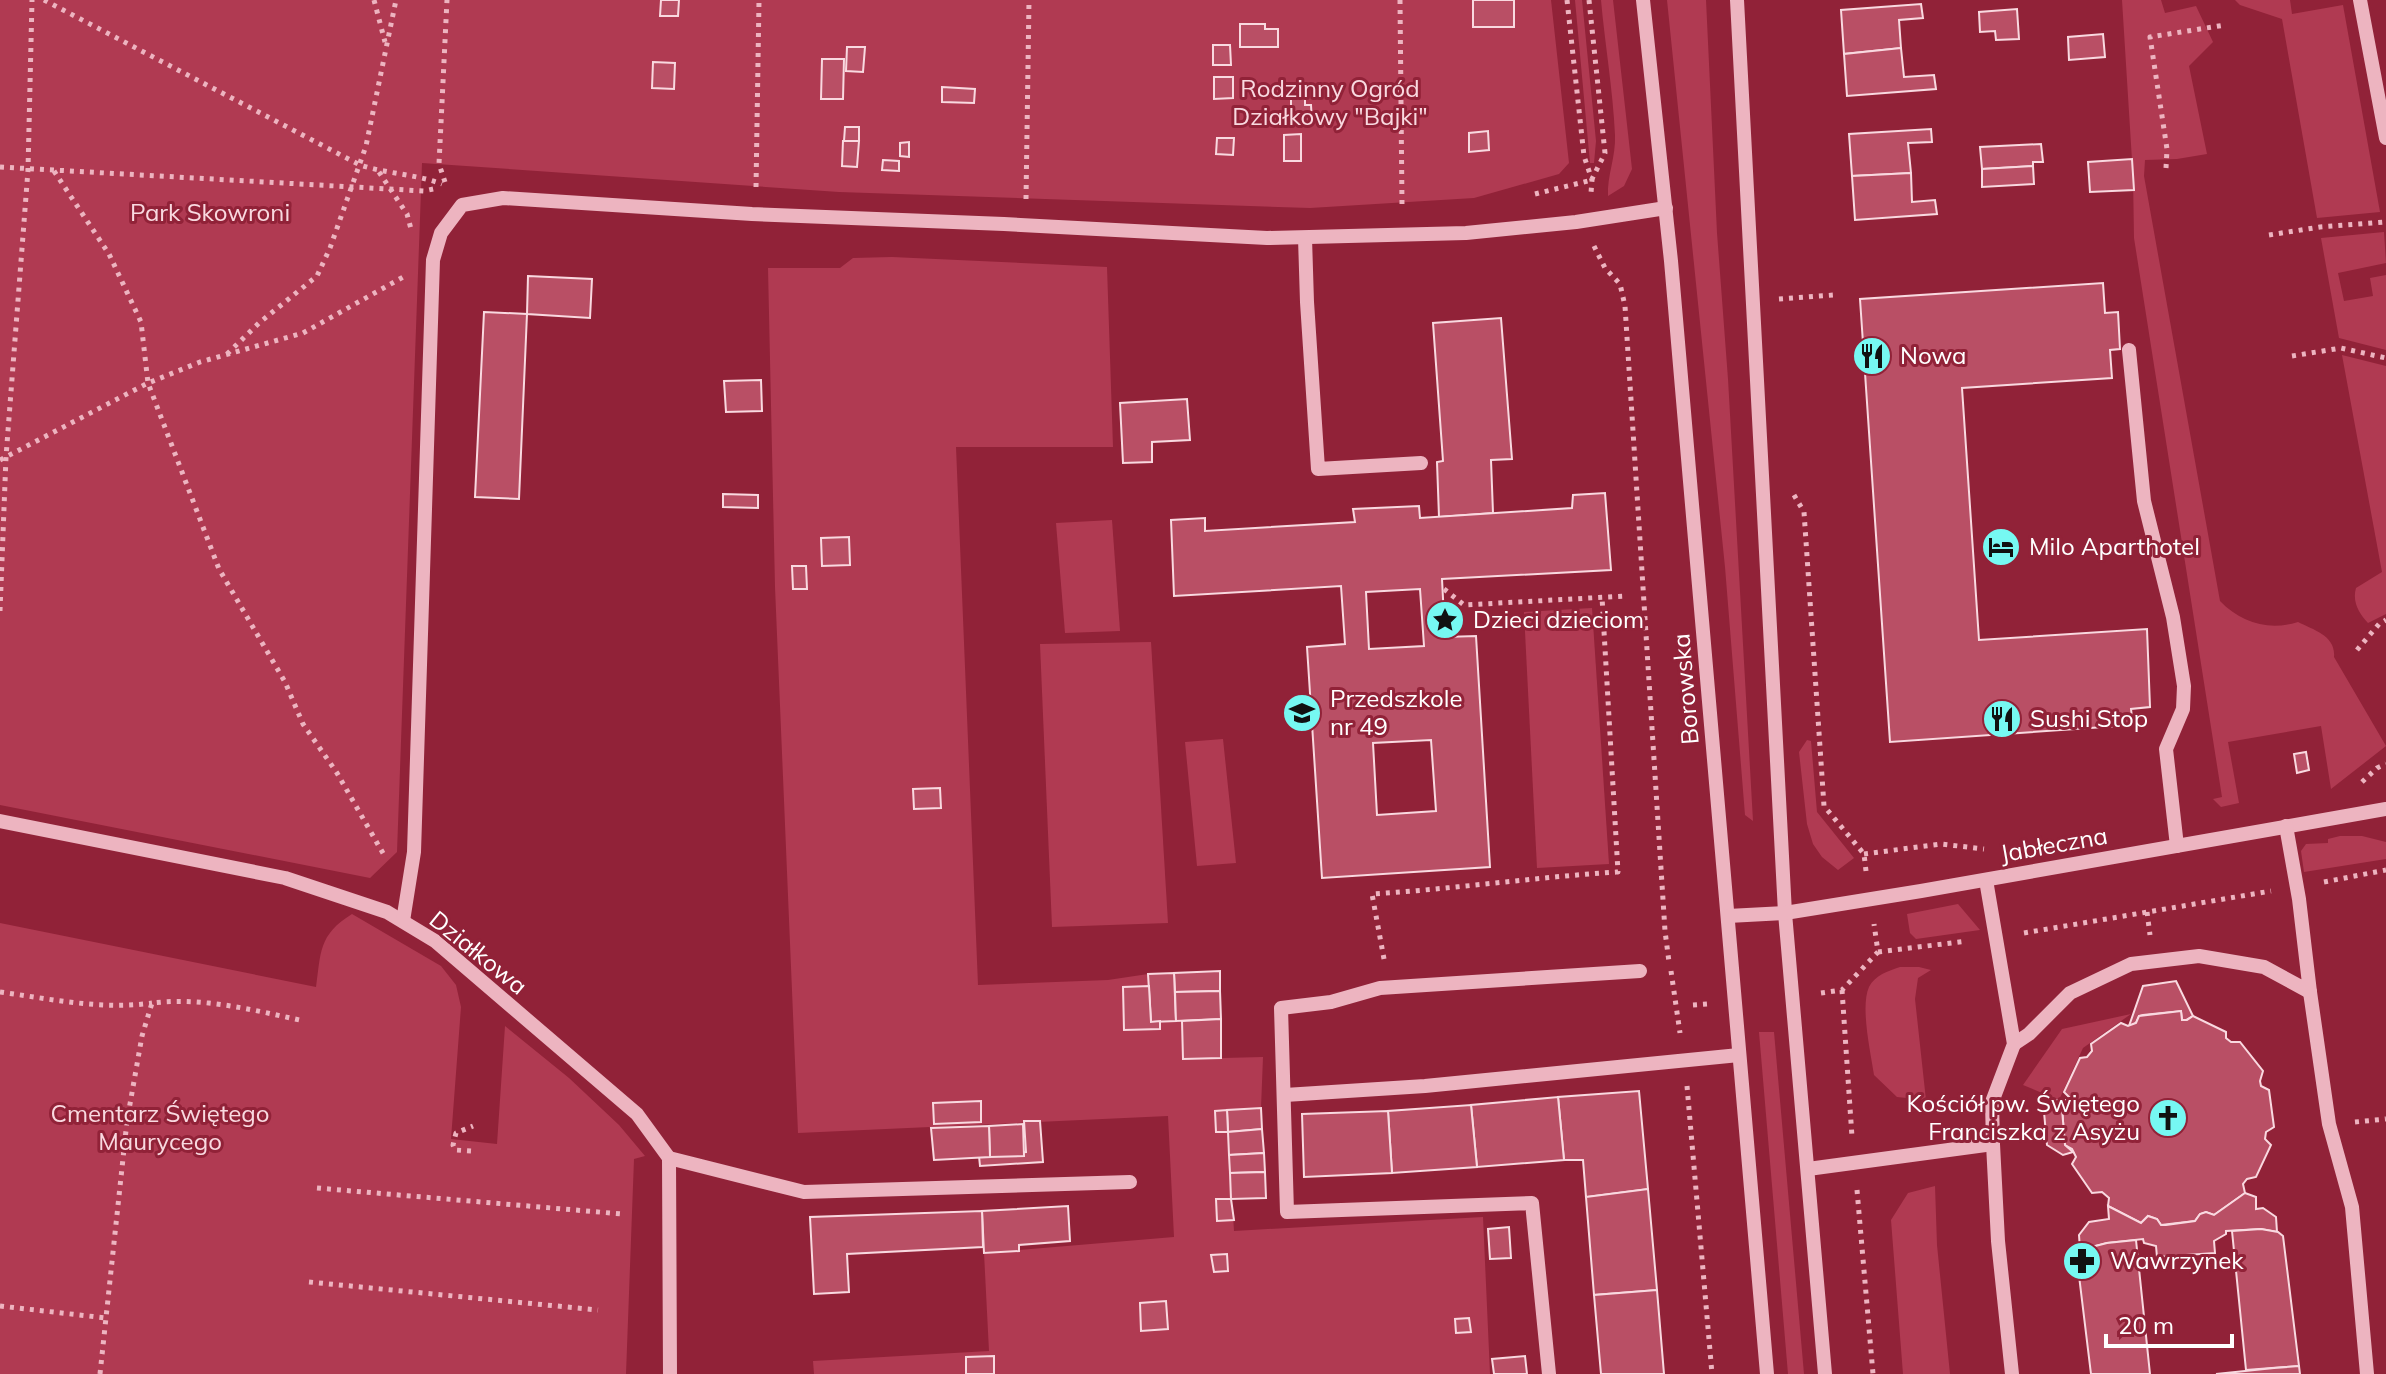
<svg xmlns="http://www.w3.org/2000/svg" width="2386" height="1374" viewBox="0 0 2386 1374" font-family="Mulish,sans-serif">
<rect width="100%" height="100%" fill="#912238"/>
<g fill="#b03a52">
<polygon points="0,0 1551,0 1569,163 1559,174 1474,198 1310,208 839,192 422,163 397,852 370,878 0,805"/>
<polygon points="1575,0 1582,0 1596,141 1594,163 1590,163"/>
<path d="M 1601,0 L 1613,0 L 1632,169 L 1624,186 L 1608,196 C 1607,175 1616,157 1615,135 C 1613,90 1605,45 1601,0 Z"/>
<polygon points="1667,0 1706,0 1717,233 1728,379 1753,821 1745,815 1725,567"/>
<path d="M 2122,0 L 2161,0 L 2165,13 L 2196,6 L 2213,42 L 2189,66 L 2207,154 L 2177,159 L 2145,160 L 2144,176 L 2220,601 C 2241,623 2269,631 2298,622 C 2314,630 2336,636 2334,657 L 2386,746 L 2331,789 L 2321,726 L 2228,742 L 2239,803 L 2221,807 L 2213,799 L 2222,797 L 2134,238 L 2133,176 Z"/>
<polygon points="2235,0 2290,0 2292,14 2343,5 2380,212 2317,218 2282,19 2240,5"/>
<polygon points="2384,232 2386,263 2338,273 2344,301 2373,296 2370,278 2386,275 2386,350 2339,338 2321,238"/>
<polygon points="892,257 1107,267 1113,447 956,447 978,985 1108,980 1148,974 1151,1021 1182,1021 1183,1059 1263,1057 1261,1108 1215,1111 1216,1132 1228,1132 1234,1231 1483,1217 1490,1374 814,1374 813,1361 989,1351 984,1253 1174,1237 1168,1116 798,1133 775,587 768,268 840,268 853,258"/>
<path d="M 2342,355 L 2386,366 L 2386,614 L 2368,623 C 2359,613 2352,602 2356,588 L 2382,572 Z"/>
<polygon points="1112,520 1120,631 1065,633 1056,523"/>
<polygon points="1592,608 1609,864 1537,868 1524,612"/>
<polygon points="1151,642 1168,923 1052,927 1040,644"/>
<polygon points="1223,739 1236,863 1197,866 1185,742"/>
<polygon points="1807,740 1811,741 1817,812 1854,858 1838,870 1822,857 1813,844 1807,824 1799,752"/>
<polygon points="2340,836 2362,836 2386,842 2386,859 2304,872 2301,851 2306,844 2328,843 2328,839"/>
<polygon points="1958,904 1980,930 1916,939 1910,933 1907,914"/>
<path d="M 352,914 L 441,966 L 456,985 L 461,1007 L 451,1139 L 497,1144 L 505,1026 L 569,1078 L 619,1125 L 645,1156 L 634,1159 L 626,1374 L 0,1374 L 0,923 L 316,987 C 321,953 318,935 352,914 Z"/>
<path d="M 1900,967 L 1919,967 L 1931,970 L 1918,978 L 1915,999 L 1926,1100 L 1897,1097 L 1874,1075 C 1871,1054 1860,1007 1869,987 C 1875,975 1888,971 1900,967 Z"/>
<polygon points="2131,1014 2083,1048 2059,1100 2023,1085 2062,1029"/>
<polygon points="1759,1032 1774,1032 1804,1374 1788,1374"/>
<polygon points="1935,1186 1937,1245 1950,1374 1903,1374 1891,1220 1908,1193"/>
</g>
<g fill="#b94f65" stroke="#f9d9e0" stroke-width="2" fill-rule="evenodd">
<polygon points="661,0 679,0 678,16 660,16"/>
<rect x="1473" y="0" width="41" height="27"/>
<polygon points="1921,4 1923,18 1899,20 1901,48 1844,54 1841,10"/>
<polygon points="2017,9 2019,39 1996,40 1995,31 1980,32 1979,12"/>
<polygon points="1240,24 1265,24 1265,29 1278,29 1278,47 1240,47"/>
<polygon points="2103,34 2105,57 2069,60 2068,37"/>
<polygon points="1213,45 1230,45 1231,65 1213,65"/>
<polygon points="847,47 865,47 863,72 846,71"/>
<polygon points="1901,48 1904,77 1934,75 1936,89 1847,96 1844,54"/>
<polygon points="822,59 844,59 843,99 821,99"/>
<polygon points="653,62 675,63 674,89 652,88"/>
<polygon points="1214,77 1233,77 1233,98 1214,99"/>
<polygon points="942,87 975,89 974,103 942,102"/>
<polygon points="1305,97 1305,105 1311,105 1312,123 1291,123 1291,98"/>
<polygon points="845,127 859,127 859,141 844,141"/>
<polygon points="1931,129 1932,142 1908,143 1911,173 1852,176 1849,134"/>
<polygon points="1488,131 1489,150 1469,152 1469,133"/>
<polygon points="1301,134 1301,161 1284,161 1284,135"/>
<polygon points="1217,138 1234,138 1233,155 1216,154"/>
<polygon points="843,141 859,141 857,167 842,166"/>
<polygon points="909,142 909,157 900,156 900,143"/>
<polygon points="2041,144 2043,162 2033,162 2033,166 1982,169 1980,147"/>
<polygon points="2132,159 2134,190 2090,192 2088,162"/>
<polygon points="883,160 899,161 899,171 882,170"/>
<polygon points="2033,166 2034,184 1982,187 1982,169"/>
<polygon points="1911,173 1912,202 1935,200 1937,214 1855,220 1852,176"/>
<polygon points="528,276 592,279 590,318 527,314"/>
<polygon points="2103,283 2105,313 2118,312 2120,349 2110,350 2112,378 1962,388 1979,640 2147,629 2150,707 2131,709 2133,725 1890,742 1860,299"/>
<polygon points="484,312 527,314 519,499 475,497"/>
<polygon points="1501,318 1512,459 1491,460 1493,513 1439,517 1437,462 1443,461 1433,323"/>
<polygon points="761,380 762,411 726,412 724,381"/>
<polygon points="1187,399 1190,440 1152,442 1152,462 1123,463 1120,403"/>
<path d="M 1605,493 L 1611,570 L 1442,579 L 1445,637 L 1476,636 L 1490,867 L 1322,878 L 1307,647 L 1345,644 L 1341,586 L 1174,596 L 1171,520 L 1205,518 L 1205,531 L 1355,522 L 1353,509 L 1419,506 L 1420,518 L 1572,508 L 1573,495 ZM 1420,589 L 1424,646 L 1369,649 L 1366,592 ZM 1431,740 L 1436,811 L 1377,815 L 1373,743 Z"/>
<polygon points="723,494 758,495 758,508 723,507"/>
<polygon points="849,537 850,565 822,566 821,538"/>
<polygon points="792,566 806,566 807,589 793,589"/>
<polygon points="2306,752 2309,770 2297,773 2294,754"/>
<polygon points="940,788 941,808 914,809 913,789"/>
<polygon points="1220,971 1220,991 1175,992 1174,973"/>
<polygon points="1174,973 1176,1021 1151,1022 1148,974"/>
<polygon points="2176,981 2193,1016 2186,1020 2182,1020 2181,1011 2143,1015 2139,1016 2136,1023 2129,1026 2143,986"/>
<polygon points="1149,986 1151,1022 1160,1021 1160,1029 1124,1030 1123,987"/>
<polygon points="1220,991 1221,1019 1176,1021 1175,992"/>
<polygon points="2181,1011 2182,1020 2187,1020 2193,1016 2226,1032 2226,1038 2231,1042 2240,1042 2263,1071 2260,1081 2261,1086 2269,1090 2274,1127 2266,1132 2265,1139 2271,1145 2256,1177 2247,1179 2243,1184 2245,1193 2214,1215 2206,1212 2200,1214 2195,1221 2161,1225 2157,1219 2148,1216 2141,1223 2108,1206 2109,1198 2102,1192 2092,1193 2072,1164 2076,1157 2072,1149 2065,1145 2062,1109 2070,1105 2070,1098 2064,1092 2080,1058 2087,1057 2092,1051 2091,1044 2121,1023 2128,1026 2136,1023 2139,1016"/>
<polygon points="1221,1019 1221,1058 1183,1059 1182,1021"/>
<polygon points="1639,1091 1648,1189 1586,1197 1583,1160 1564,1160 1558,1097"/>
<polygon points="1558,1097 1564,1160 1477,1167 1471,1105"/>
<polygon points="2057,1100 2070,1100 2070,1105 2062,1109 2065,1145 2073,1152 2063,1155 2047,1145 2044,1112"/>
<polygon points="981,1101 981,1122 934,1124 933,1103"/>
<polygon points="1471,1105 1477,1167 1392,1173 1388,1111"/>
<polygon points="1261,1108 1262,1129 1228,1132 1227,1110"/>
<polygon points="1227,1110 1228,1132 1216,1132 1215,1111"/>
<polygon points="1388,1111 1392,1173 1304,1177 1302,1114"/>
<polygon points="1024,1121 1040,1121 1043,1162 980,1166 979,1156 1026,1152"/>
<polygon points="1023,1124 1024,1156 990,1157 989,1126"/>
<polygon points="989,1126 990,1157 934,1160 931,1128"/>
<polygon points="1262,1129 1264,1153 1229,1155 1228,1132"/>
<polygon points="1264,1153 1265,1172 1230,1173 1229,1155"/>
<polygon points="1265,1172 1266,1198 1231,1199 1230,1173"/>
<polygon points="1648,1189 1657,1290 1594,1295 1586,1197"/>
<polygon points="2245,1193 2256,1197 2256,1209 2263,1208 2276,1217 2277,1232 2261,1229 2226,1231 2226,1234 2214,1241 2215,1253 2157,1257 2156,1246 2144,1243 2143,1239 2107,1243 2080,1250 2079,1235 2089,1222 2109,1219 2108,1206 2141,1223 2148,1216 2157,1219 2161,1225 2166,1225 2195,1221 2200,1214 2206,1212 2214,1215"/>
<polygon points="1216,1199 1231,1199 1234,1220 1217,1221"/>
<polygon points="1068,1206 1070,1241 1019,1245 1019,1251 984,1253 982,1211"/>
<polygon points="982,1211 983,1247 847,1254 849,1292 814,1294 810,1217"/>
<polygon points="1509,1227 1511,1258 1490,1259 1488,1229"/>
<polygon points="2261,1229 2278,1232 2283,1236 2299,1366 2246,1370 2232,1231"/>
<polygon points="2136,1240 2150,1374 2091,1374 2076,1251 2107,1243"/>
<polygon points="1227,1254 1228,1271 1214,1272 1211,1255"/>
<polygon points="1657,1290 1664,1374 1601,1374 1594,1295"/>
<polygon points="1166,1301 1168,1329 1141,1331 1140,1303"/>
<polygon points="1469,1318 1471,1332 1456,1333 1455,1319"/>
<polygon points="994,1356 994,1374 966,1374 966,1357"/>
<polygon points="1525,1356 1527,1374 1494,1374 1492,1359"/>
<polygon points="2299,1366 2300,1374 2216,1374 2274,1368"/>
</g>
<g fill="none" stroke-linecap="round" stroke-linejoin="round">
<g stroke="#edb4c0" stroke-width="5" stroke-dasharray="4 6" stroke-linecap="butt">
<path d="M 44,0 L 360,165 C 387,174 416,174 442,184"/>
<polyline points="374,0 385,42"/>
<polyline points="1400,0 1402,206"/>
<polyline points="1567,0 1584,156 1592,180 1591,193"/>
<polyline points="1589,0 1605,153 1592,179"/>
<polyline points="0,167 424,191 438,188"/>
<polyline points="2166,168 2167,149 2150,37 2225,25"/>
<polyline points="54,171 109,254 141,322 148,383 219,569 285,682 303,724 337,773 384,855"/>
<polyline points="379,172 407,214 411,229"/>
<polyline points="445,182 439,164 447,0"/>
<polyline points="756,187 759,0"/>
<polyline points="1535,194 1592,180"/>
<polyline points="1026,199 1029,0"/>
<polyline points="2269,235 2320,227 2386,222"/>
<polyline points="1594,246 1605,268 1620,284 1625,306 1665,931 1669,962"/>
<polyline points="1779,299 1834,295"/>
<polyline points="227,354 259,323 317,276 330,248 366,146 396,0"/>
<polyline points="2292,356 2341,348 2386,358"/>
<polyline points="0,460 148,383 200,362 303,333 405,276"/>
<polyline points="1794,495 1804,512 1824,806 1864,854 1866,871"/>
<polyline points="1444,589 1464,605 1626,596"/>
<polyline points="0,611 6,457 28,170 32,0"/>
<polyline points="2357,650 2379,624 2386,620"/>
<polyline points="2362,782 2377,768 2386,764"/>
<polyline points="1864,854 1941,844 1984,849"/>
<polyline points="2324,882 2386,870"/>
<polyline points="2147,912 2150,935"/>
<polyline points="2024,933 2271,891"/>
<polyline points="1878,952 1967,941"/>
<path d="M 1384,959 L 1372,894 C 1454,889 1536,877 1618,872 L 1602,597"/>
<polyline points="1671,971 1680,1033"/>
<polyline points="1842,990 1852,1137"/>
<path d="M 0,992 C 51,999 100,1010 152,1003"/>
<polyline points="1821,993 1842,990 1878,952 1874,924"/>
<polyline points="1693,1005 1708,1004"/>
<polyline points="1687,1086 1712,1374"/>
<polyline points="2355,1122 2386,1119"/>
<polyline points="471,1151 455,1150 453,1145 456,1133 473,1126"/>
<polyline points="317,1188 622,1214"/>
<polyline points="1857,1190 1873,1374"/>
<polyline points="309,1282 598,1310"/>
<polyline points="0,1306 106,1318"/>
<path d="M 100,1374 L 127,1121 L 142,1036 L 152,1003 C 204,997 253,1010 304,1021"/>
</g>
<g stroke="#edb4c0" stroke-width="14">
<polyline points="1643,0 1671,261 1767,1374"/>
<polyline points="1737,0 1785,913 1825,1374"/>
<polyline points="2360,0 2386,138"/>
<polyline points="1305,238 1307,302 1318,469 1421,463"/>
<polyline points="2129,350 2144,501 2173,617 2184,686 2183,709 2166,749 2177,846"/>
<polyline points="0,821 285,878 387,912 435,941 637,1114 669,1158 670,1374"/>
<polyline points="1728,916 1785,913 1921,891 2386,809"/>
<polyline points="403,921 414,852 433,260 441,233 462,205 503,198 752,214 1004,224 1267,238 1466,233 1576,222 1666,208"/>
<polyline points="2310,992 2329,1124 2352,1207 2367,1374"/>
<polyline points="2014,1044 2029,1034 2070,993 2131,964 2199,956 2264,967 2310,992 2299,899 2286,826"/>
<polyline points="1285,1095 1425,1086 1739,1055"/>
<polyline points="1993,1144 1998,1241 2012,1374"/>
<polyline points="669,1158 804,1192 1130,1182"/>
<polyline points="1808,1169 1993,1144 1992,1102 2014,1044 1986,880"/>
<polyline points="1549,1374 1532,1203 1287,1212 1281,1008 1331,1002 1380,988 1640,971"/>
</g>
</g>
<defs>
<symbol id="restaurant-disc" viewBox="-11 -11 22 22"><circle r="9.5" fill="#76f8f2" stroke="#912238"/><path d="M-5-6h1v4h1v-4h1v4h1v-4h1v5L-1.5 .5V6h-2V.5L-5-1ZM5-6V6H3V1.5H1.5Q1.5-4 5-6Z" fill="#111"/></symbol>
<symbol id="hotel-disc" viewBox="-11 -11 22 22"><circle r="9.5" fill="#76f8f2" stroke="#912238"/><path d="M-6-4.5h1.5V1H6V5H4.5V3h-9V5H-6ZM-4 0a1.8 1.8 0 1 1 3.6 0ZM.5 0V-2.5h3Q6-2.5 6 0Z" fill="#111"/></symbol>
<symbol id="sight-disc" viewBox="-11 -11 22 22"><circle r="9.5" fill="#76f8f2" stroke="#912238"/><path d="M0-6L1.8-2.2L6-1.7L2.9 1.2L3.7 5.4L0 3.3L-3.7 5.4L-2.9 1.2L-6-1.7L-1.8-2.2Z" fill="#111"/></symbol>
<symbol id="school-disc" viewBox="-11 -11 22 22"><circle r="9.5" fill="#76f8f2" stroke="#912238"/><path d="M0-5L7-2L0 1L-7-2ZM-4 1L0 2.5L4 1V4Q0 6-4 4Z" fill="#111"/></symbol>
<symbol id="church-disc" viewBox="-11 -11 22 22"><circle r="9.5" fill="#76f8f2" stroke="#912238"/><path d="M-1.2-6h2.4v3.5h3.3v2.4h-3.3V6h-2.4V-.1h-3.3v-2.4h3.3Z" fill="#111"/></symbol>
<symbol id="pharmacy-disc" viewBox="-11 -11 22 22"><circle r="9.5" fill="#76f8f2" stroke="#912238"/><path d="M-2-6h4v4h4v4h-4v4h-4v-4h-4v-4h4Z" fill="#111"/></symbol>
</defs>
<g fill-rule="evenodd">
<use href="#restaurant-disc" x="1850" y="334" width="44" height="44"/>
<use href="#hotel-disc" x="1979" y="525" width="44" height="44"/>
<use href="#sight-disc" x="1423" y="598" width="44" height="44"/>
<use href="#school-disc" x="1280" y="691" width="44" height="44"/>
<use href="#restaurant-disc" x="1980" y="697" width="44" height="44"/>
<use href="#church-disc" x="2146" y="1096" width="44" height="44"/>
<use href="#pharmacy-disc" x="2060" y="1239" width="44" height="44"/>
</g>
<g text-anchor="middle" stroke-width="6" stroke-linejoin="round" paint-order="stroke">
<g font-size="24" fill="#f9d9e0" stroke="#912238">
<text x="1330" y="97">Rodzinny Ogród<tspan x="1330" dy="28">Działkowy "Bajki"</tspan></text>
<text x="210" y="221">Park Skowroni</text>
<text x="160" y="1122">Cmentarz Świętego<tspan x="160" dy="28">Maurycego</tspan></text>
</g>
<g font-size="24" fill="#fff" stroke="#912238" text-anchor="start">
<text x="1900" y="364">Nowa</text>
<text x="2029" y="555">Milo Aparthotel</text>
<text x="1473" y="628">Dzieci dzieciom</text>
<text x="1330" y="707">Przedszkole<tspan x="1330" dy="28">nr 49</tspan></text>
<text x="2030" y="727">Sushi Stop</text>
<text x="2140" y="1112" text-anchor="end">Kościół pw. Świętego<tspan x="2140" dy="28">Franciszka z Asyżu</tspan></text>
<text x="2110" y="1269">Wawrzynek</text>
</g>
<g font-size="24" fill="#fff" stroke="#912238">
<text transform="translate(1686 689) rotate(-95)" y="8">Borowska</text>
<text transform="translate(2054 845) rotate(-10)" y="8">Jabłeczna</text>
<text transform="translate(478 953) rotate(39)" y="8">Działkowa</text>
</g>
</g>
<path d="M2106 1334v12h126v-12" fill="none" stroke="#ffffff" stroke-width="4"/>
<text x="2118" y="1334" font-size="24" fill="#ffffff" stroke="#912238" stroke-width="6" paint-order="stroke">20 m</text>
</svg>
